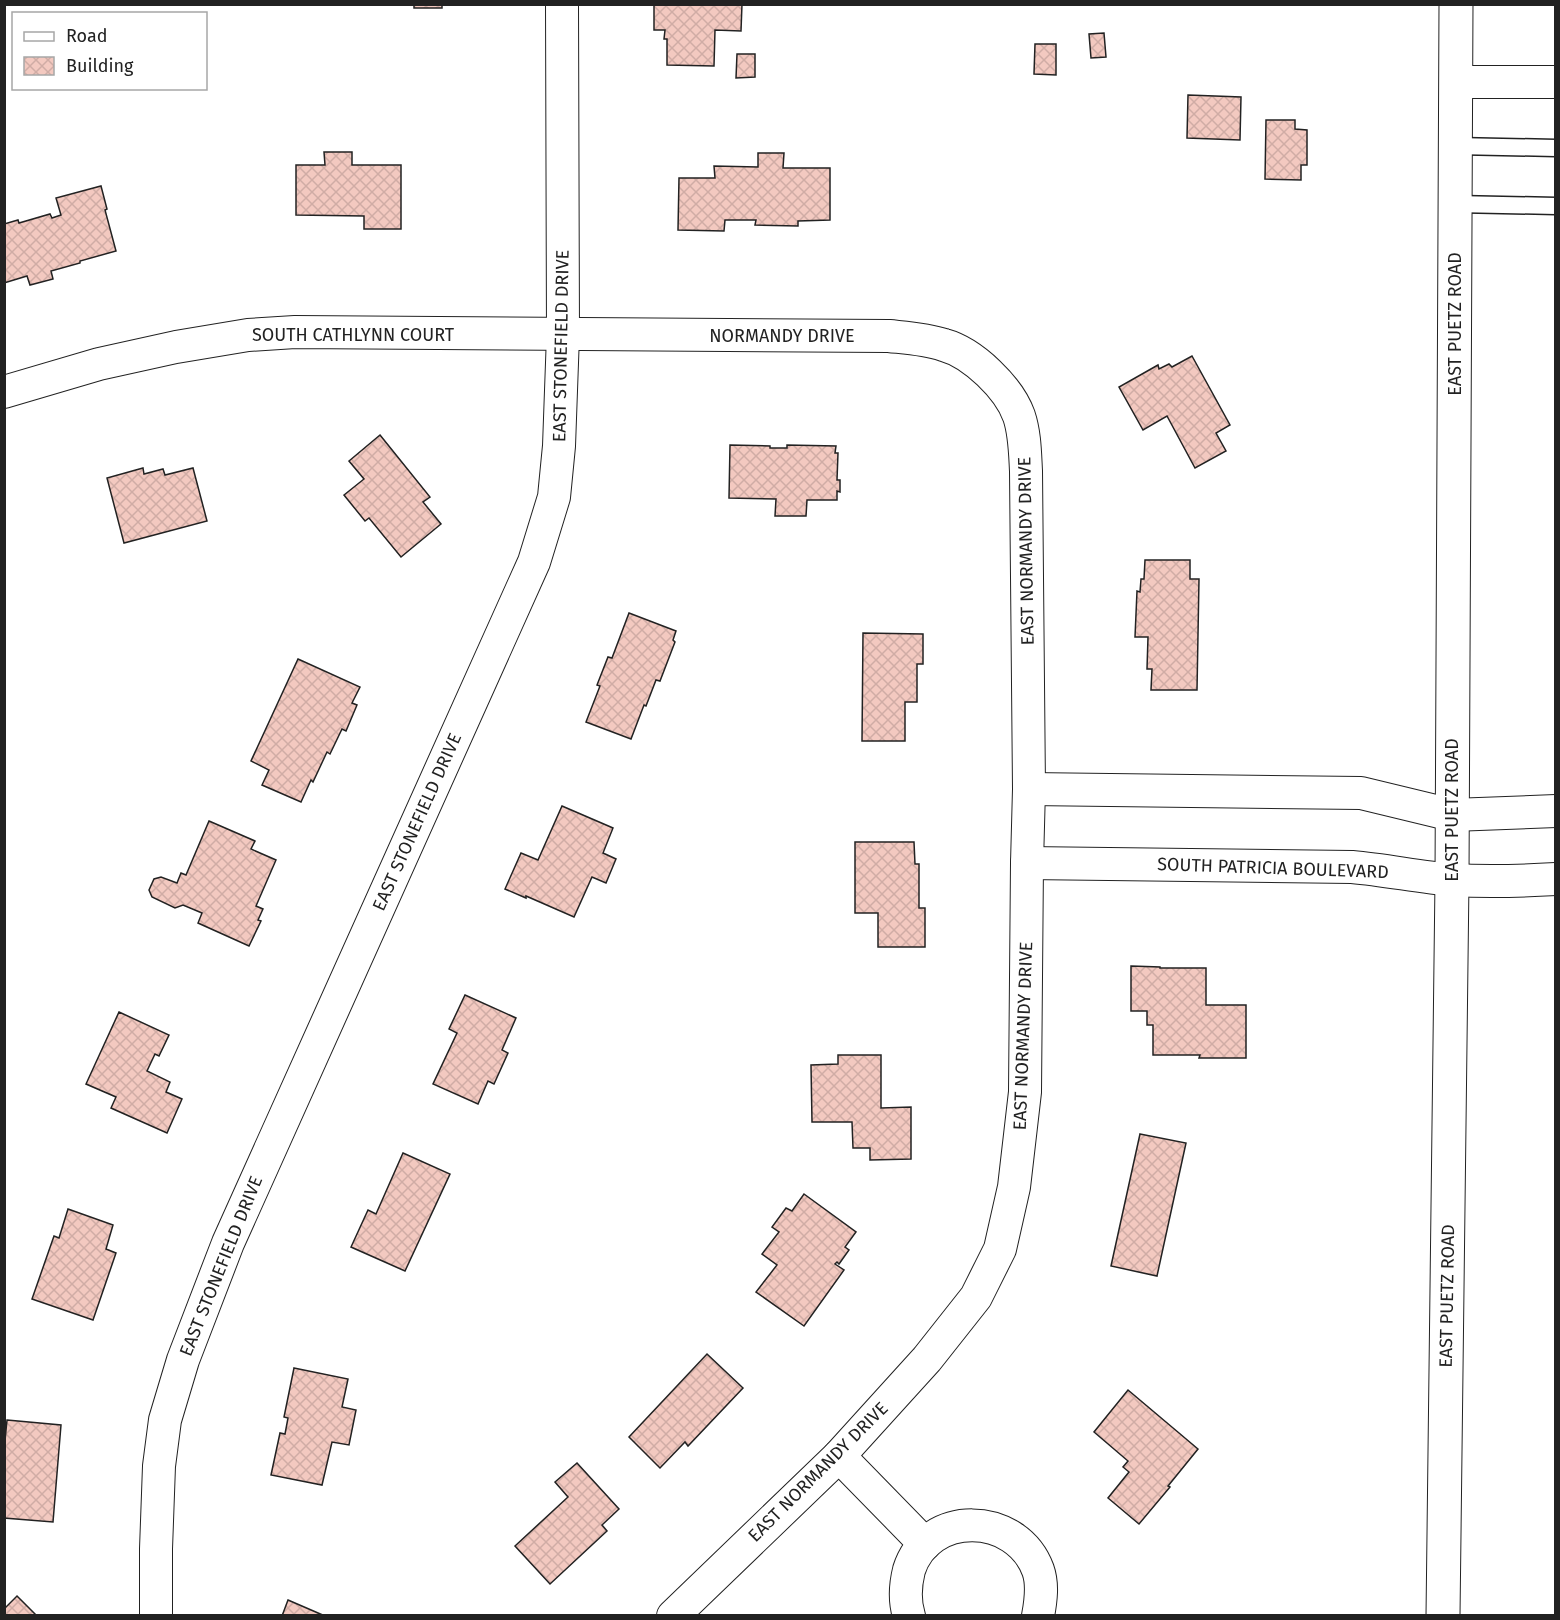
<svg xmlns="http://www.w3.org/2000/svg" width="1560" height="1620" viewBox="0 0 1560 1620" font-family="'Fira Sans',sans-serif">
<defs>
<pattern id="building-cross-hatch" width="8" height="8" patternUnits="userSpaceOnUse" patternTransform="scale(1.5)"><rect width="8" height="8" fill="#f3c9c0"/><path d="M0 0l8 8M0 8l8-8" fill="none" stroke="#d0aca5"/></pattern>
</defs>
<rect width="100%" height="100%" fill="#fff"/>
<g fill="url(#building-cross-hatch)" stroke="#222" stroke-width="1.5">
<polygon points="414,4 479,4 442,5 442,8 414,8"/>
<polygon points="654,4 742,4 741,31 715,30 714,66 667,65 667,39 664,39 665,30 654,30"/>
<polygon points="1104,33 1106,57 1091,58 1089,34"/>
<polygon points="1035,44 1056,44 1056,75 1034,74"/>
<polygon points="737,54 755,54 755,77 736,78"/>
<polygon points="1188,95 1241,97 1240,140 1187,138"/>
<polygon points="1266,120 1295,120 1295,129 1307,130 1307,165 1301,165 1301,180 1265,179"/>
<polygon points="324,152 352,152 352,165 401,165 401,229 364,229 364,216 296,215 296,165 325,165"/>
<polygon points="758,153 784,153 783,168 830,168 830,220 798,221 798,226 755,225 756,220 725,220 724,231 678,230 679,178 715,178 714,166 758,167"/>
<polygon points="101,186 107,209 105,210 116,251 80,261 80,263 51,271 53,279 30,285 27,276 4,283 4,224 18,220 19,223 50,214 52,218 61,215 56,198"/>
<polygon points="1192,356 1230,425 1216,433 1226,451 1195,468 1167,416 1143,430 1119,387 1158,365 1159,369 1169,364 1172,367"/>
<polygon points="380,435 430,497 423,502 441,524 401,557 369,518 365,521 344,495 364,479 349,461"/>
<polygon points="730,445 770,446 770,448 787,448 787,445 836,446 835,453 838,453 837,480 840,480 840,492 837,491 837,500 807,500 806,516 775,516 776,499 729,498"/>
<polygon points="143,468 144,474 163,469 165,475 193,468 207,521 124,543 107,478"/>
<polygon points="1145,560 1190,560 1190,579 1199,579 1197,690 1151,690 1152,669 1147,669 1148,637 1135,637 1137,591 1140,592 1141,579 1144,579"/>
<polygon points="629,613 676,631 673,640 675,642 660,681 656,680 646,706 644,705 631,739 586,722 600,686 597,685 608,657 612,658"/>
<polygon points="863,633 923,634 923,664 917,664 917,702 905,702 905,741 862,741"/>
<polygon points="298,659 360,687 352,703 357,705 346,731 342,729 330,754 327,752 313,782 311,780 301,802 262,785 269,770 251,761"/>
<polygon points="562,806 613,828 603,853 616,859 606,883 592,877 574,917 526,896 526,898 505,889 521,853 538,860"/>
<polygon points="209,821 255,841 251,849 276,860 256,906 263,909 258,920 261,921 249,946 198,923 202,913 183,905 175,908 152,897 149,890 154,879 161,877 177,883 181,873 186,875"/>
<polygon points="855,842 914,842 915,864 919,864 919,908 925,908 925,947 878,947 878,913 855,913"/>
<polygon points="1131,966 1160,967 1160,968 1206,968 1206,1005 1246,1005 1246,1058 1199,1058 1200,1055 1153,1055 1153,1025 1147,1025 1147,1011 1131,1011"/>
<polygon points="465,995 516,1018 502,1050 508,1053 494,1084 488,1081 478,1104 433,1084 457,1033 449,1029"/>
<polygon points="119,1012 169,1035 159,1056 155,1054 147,1071 170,1082 166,1092 182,1099 167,1133 111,1108 116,1097 86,1084"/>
<polygon points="838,1055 881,1055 881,1108 911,1107 911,1159 870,1160 870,1148 853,1148 852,1122 812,1122 811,1065 838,1064"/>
<polygon points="1140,1134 1186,1143 1157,1276 1111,1266"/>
<polygon points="403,1153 450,1174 405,1271 351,1247 368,1210 376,1214"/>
<polygon points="804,1194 856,1232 845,1247 849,1250 839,1264 837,1262 835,1264 844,1270 804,1326 756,1292 777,1265 762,1254 779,1232 772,1227 786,1208 792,1211"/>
<polygon points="68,1209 113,1225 106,1249 116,1253 93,1320 32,1299 54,1236 59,1238"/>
<polygon points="707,1354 743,1388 688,1446 685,1442 660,1468 629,1437"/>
<polygon points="294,1368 348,1379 342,1407 356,1410 349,1445 332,1442 322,1485 271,1475 280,1433 285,1434 288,1418 284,1417"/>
<polygon points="1128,1390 1198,1449 1168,1486 1170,1487 1139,1524 1108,1498 1129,1472 1123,1467 1128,1461 1094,1432"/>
<polygon points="7,1420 61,1425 53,1522 4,1518 4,1451"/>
<polygon points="577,1463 619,1509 602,1525 607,1531 550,1584 515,1546 568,1497 555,1482"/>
<polygon points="17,1596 37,1616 4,1616 4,1609"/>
<polygon points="288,1600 325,1616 282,1616"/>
</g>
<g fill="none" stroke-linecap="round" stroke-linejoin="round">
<defs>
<g id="service">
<polyline points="1455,146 1556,148"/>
<polyline points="1455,204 1556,206"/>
</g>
<g id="minor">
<polyline points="1456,82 1556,82"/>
<path d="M 4,392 L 99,364 L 176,347 L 248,335 L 295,332 L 889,336 C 908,338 926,339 944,345 C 973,353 1009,388 1019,416 C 1025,434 1025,453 1026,471 L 1029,789 L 1027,863 L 1025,1092 L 1014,1187 L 1000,1249 L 976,1297 L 927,1359 L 839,1456 L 673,1616"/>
<polyline points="1029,789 1361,793 1452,815 1556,811"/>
<path d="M 1027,863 L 1352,867 C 1386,870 1419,877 1453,880 C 1488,882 1521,881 1556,879"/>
<polyline points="839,1456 925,1544"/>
<polyline points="156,1616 156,1549 159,1466 165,1420 183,1360 228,1243 534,562 554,497 559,446 563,335 562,4"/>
<path d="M 909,1616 C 904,1600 905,1586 909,1570 C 928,1510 1016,1511 1038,1570 C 1043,1584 1041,1600 1038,1616"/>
</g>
<polyline id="tertiary" points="1443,1616 1452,880 1456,4"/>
</defs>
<use href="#service" stroke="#222" stroke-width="19"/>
<use href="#minor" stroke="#222" stroke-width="34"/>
<use href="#tertiary" stroke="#222" stroke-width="35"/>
<use href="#service" stroke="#fff" stroke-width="16"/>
<use href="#minor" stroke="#fff" stroke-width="32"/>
<use href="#tertiary" stroke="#fff" stroke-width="33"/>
</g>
<g text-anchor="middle" stroke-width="4.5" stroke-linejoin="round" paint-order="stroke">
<g font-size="18" fill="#222" stroke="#fff">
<text transform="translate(1455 324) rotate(-90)" y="6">EAST PUETZ ROAD</text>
<text x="353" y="341">SOUTH CATHLYNN COURT</text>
<text x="782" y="342">NORMANDY DRIVE</text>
<text transform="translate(561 346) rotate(-89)" y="6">EAST STONEFIELD DRIVE</text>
<text transform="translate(1026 551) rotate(-91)" y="6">EAST NORMANDY DRIVE</text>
<text transform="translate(1452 810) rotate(-90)" y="6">EAST PUETZ ROAD</text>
<text transform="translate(417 822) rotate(-66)" y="6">EAST STONEFIELD DRIVE</text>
<text transform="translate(1273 868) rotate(2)" y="6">SOUTH PATRICIA BOULEVARD</text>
<text transform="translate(1023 1036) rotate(-88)" y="6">EAST NORMANDY DRIVE</text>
<text transform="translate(221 1266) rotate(-68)" y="6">EAST STONEFIELD DRIVE</text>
<text transform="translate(1447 1296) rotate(-89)" y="6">EAST PUETZ ROAD</text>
<text transform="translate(818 1472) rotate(-45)" y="6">EAST NORMANDY DRIVE</text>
</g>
</g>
<rect width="1560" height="1620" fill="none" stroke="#222222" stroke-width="12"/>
<rect x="12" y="12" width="195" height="78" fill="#ffffff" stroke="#a7a7a7" stroke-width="1.5"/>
<rect x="24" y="32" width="30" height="9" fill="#ffffff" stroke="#a7a7a7" stroke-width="1.5"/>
<text x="66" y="42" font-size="18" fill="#222222">Road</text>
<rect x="24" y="57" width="30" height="18" fill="url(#building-cross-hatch)" stroke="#a7a7a7" stroke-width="1.5"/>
<text x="66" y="72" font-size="18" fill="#222222">Building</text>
</svg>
